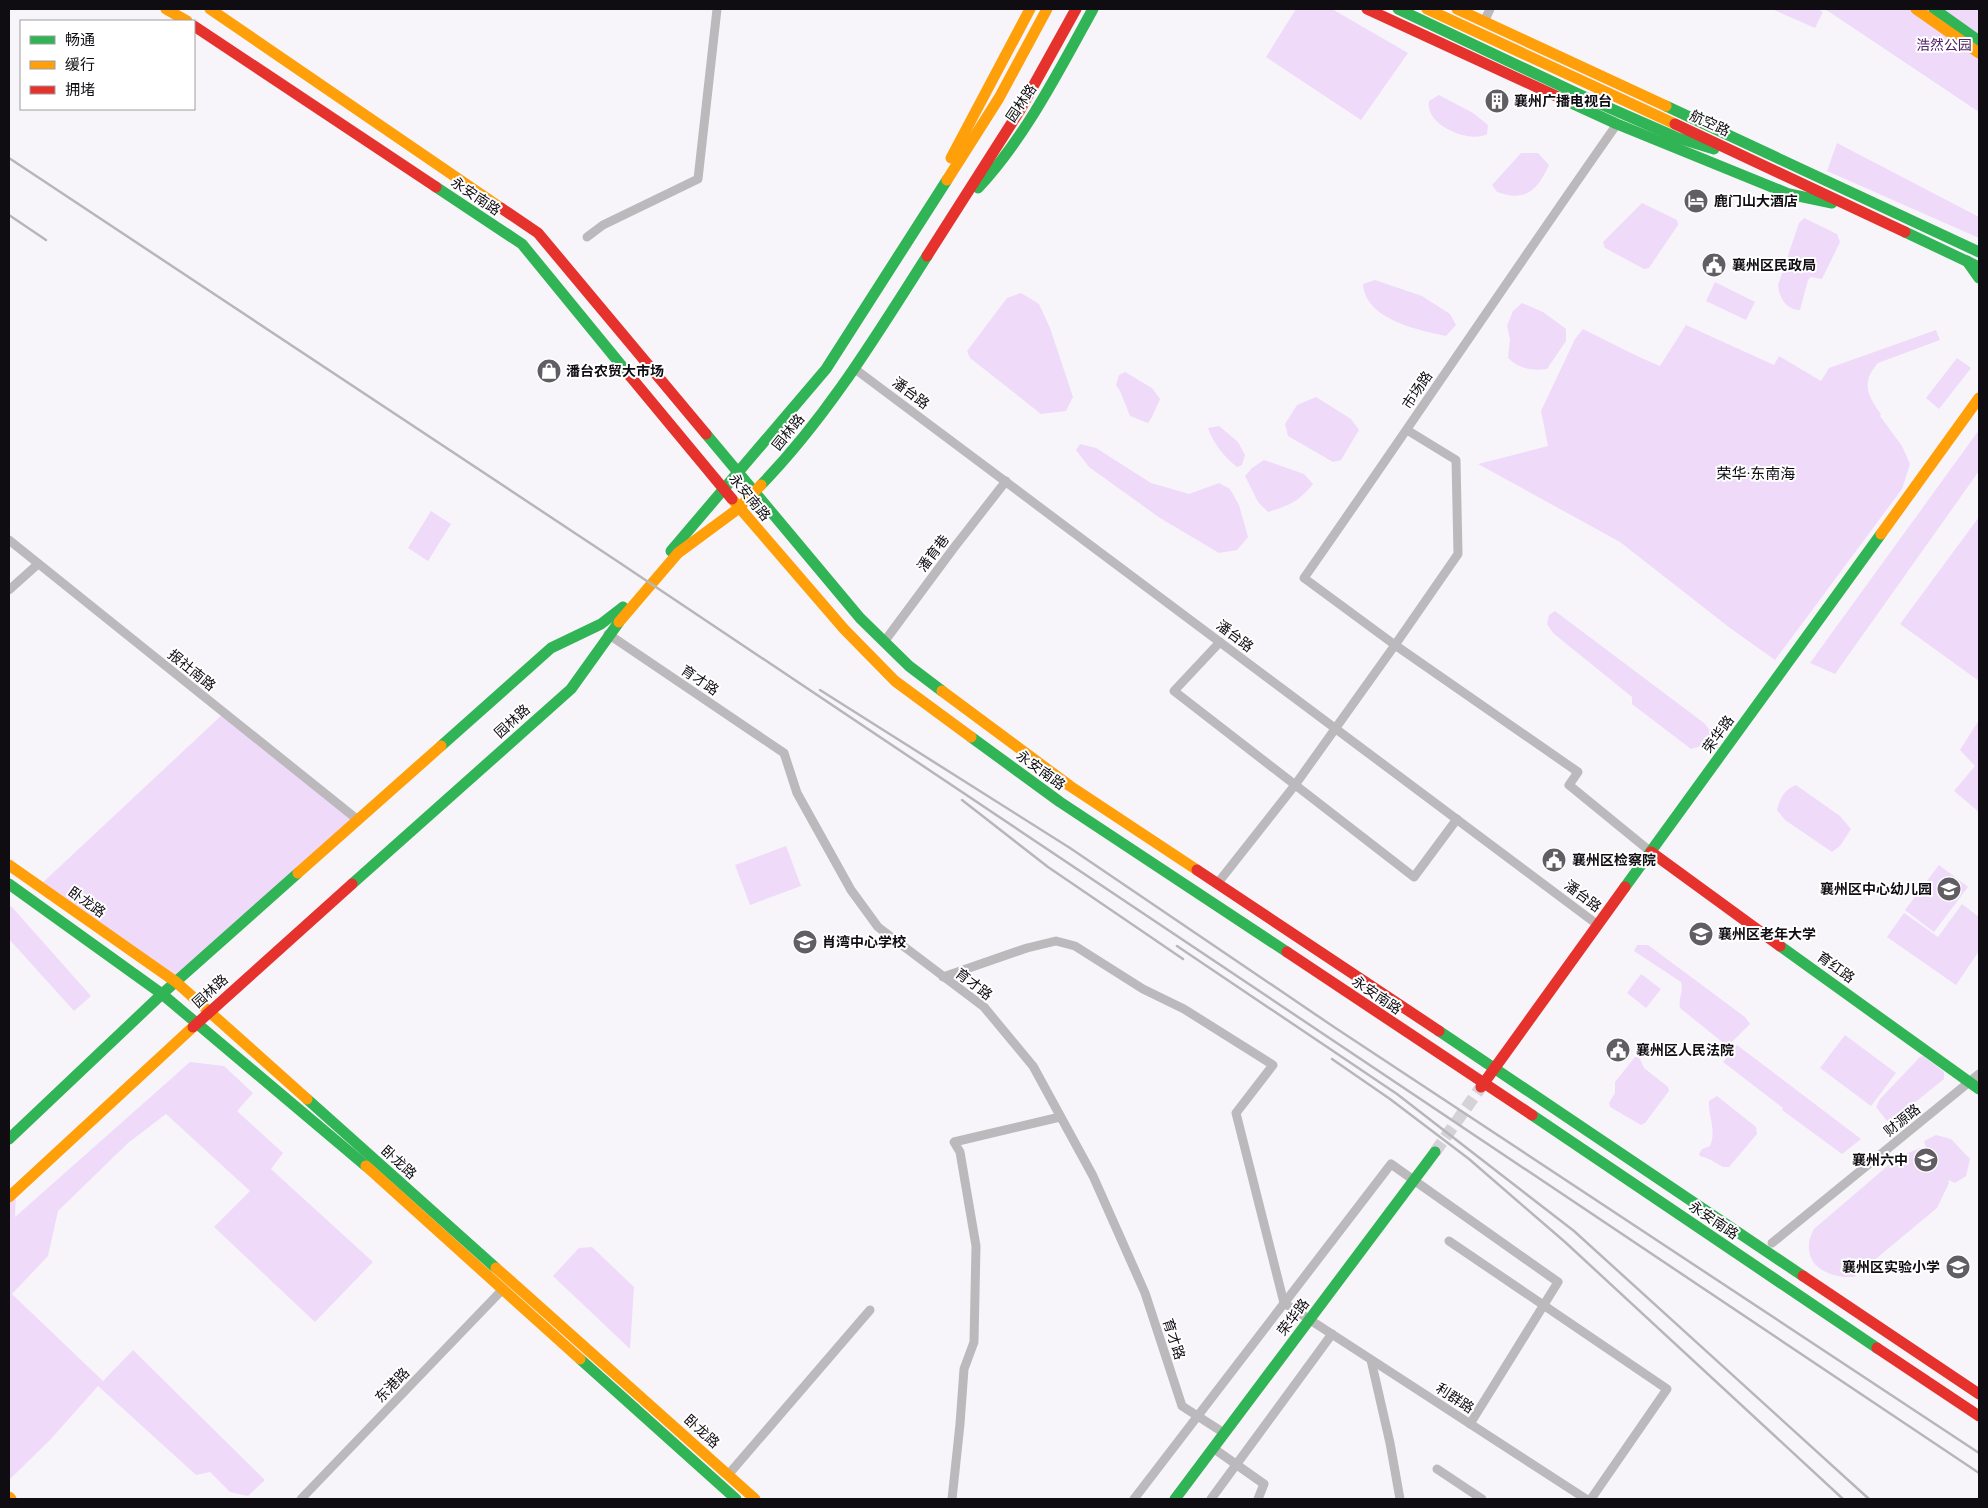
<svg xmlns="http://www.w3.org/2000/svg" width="1988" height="1508" viewBox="0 0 1988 1508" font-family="'Roboto Condensed','Noto Sans SC',sans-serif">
<rect width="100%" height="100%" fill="#f8f5fa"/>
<g fill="#efdafa">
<polygon points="1296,9 1332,9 1408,53 1361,120 1266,57"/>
<polygon points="1772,9 1818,9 1823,12 1815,28"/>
<polygon points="1825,9 1979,9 1979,112"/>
<path d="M 1439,95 L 1473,113 L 1488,125 L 1487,134 C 1470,144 1424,125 1429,101 Z"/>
<polygon points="1837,143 1979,217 1979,238 1827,171"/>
<path d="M 1521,153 L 1538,153 L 1549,165 C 1537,191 1525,202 1497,192 L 1492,185 Z"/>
<polygon points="1642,203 1677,220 1678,225 1649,268 1644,269 1605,248 1603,242"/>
<path d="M 1804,218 L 1837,234 L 1840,242 L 1822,279 L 1811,277 L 1808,280 L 1800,310 C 1786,310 1779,297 1778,285 L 1799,223 Z"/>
<path d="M 1375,280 L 1422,296 L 1450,314 L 1456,325 L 1446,336 C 1417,330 1365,319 1363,284 Z"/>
<polygon points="1715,282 1755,302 1746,320 1706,301"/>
<polygon points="1021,293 1039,304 1050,328 1073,397 1066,411 1041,414 970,358 967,351 1007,298"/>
<path d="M 1522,303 L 1543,312 L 1566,329 L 1566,341 L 1547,369 C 1531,371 1520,369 1508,358 L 1510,339 L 1507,326 L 1513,311 Z"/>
<path d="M 1686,325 L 1774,365 L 1779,356 L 1821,381 L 1829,368 L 1936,330 L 1940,340 L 1878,363 C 1861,382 1867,395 1881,414 L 1880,416 L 1902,446 L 1910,464 L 1902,489 L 1775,660 L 1730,628 L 1620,542 L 1478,464 L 1548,446 L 1541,411 L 1575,339 L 1583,329 L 1637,356 L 1660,366 Z"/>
<polygon points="1957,358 1971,368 1939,409 1926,398"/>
<polygon points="1125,372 1152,388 1160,399 1152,417 1148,423 1130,416 1120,391 1116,385 1119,375"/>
<polygon points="1316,397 1351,419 1359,430 1341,460 1333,462 1288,436 1285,424 1297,405"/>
<path d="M 1219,426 L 1238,442 L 1245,455 L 1242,465 L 1237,467 C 1225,458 1213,443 1208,428 Z"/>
<polygon points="1979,430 1979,471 1835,674 1810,663"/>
<polygon points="1080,444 1096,448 1151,483 1189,494 1219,483 1230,489 1239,505 1248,537 1237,550 1219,553 1160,518 1089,467 1076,450"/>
<path d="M 1264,460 L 1304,474 L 1313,484 C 1298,502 1290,505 1268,512 L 1258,502 L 1245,476 L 1252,468 Z"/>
<polygon points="431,511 451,524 428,561 408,548"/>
<polygon points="1979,517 1979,681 1900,624"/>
<polygon points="1555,611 1704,723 1714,735 1705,745 1691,749 1632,704 1632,697 1553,633 1547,624 1549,615"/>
<polygon points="224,713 358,820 176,982 39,886"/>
<polygon points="1979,720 1979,812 1954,791 1975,766 1960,750"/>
<path d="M 1796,785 L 1840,816 L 1851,829 L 1840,846 L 1832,852 L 1785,820 L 1777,810 C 1780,798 1784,790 1796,785 Z"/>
<polygon points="786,846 801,886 750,905 735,865"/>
<polygon points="1939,865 1968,887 1934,932 1905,910"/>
<polygon points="1962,904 1979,917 1979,951 1956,985 1887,937 1904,913 1938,937"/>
<polygon points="11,906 91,996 74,1011 9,939 9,909"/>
<path d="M 1637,945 L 1648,945 L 1745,1017 L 1750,1024 L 1732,1042 L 1726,1045 L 1680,1008 C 1678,998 1684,991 1681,982 L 1634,951 Z"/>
<polygon points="1641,974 1661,989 1646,1008 1627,993"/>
<polygon points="1845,1035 1896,1073 1871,1106 1820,1068"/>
<polygon points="1737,1045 1861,1139 1842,1154 1782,1110 1783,1108 1723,1062"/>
<polygon points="1923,1056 1944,1072 1944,1079 1893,1120 1887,1121 1876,1107 1880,1099 1920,1057"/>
<polygon points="1635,1057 1639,1057 1644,1068 1668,1087 1669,1091 1645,1123 1641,1125 1610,1107 1609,1103 1615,1093 1615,1082"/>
<polygon points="190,1062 224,1066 253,1093 237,1111 283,1153 271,1169 373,1262 315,1322 214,1227 250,1191 166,1114 128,1143 58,1211 48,1256 12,1294 103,1381 133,1350 265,1480 248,1496 230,1492 210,1472 196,1475 98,1386 50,1440 9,1480 9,1197 16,1190 15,1217"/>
<path d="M 1717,1096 L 1756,1127 L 1757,1134 L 1729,1167 L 1723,1167 L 1709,1159 L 1700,1156 L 1699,1154 L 1702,1149 L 1710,1146 C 1717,1130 1708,1117 1709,1101 Z"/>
<path d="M 1936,1135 L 1951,1139 L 1970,1159 L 1966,1176 L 1955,1183 L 1948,1180 L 1949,1183 L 1937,1208 L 1854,1277 C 1834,1278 1807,1270 1809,1244 C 1809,1239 1812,1233 1814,1229 L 1898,1157 L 1920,1148 L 1927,1151 L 1924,1141 Z"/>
<polygon points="592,1247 634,1287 630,1349 553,1276 579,1248"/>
</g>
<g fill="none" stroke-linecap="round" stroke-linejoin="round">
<polyline stroke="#d5d2d7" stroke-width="12" stroke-dasharray="12 6" stroke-linecap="butt" points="1435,1152 1481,1087"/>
<g stroke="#bcb9bd" stroke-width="9">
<polyline points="1484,22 1490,9"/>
<polyline points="587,237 603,225 698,179 717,9"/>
<polyline points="855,369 1598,925"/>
<polyline points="1407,430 1456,460 1458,554 1395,645 1578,772 1569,785 1651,852"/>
<polyline points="9,540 358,820"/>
<polyline points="9,590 38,564"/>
<polyline points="608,634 784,753 797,793 851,890 878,927 984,1007 1033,1066 1093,1176 1145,1293 1182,1406 1224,1433"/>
<polyline points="884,642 953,549 1006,481"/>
<polyline points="1220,642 1174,691 1414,877 1457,819"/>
<path d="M 1217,884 L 1295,785 L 1395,645 L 1304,578 C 1409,428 1511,275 1617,124"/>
<polyline points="943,977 1027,948 1056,941 1075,946 1143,989 1184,1009 1273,1065 1236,1113 1284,1303 1586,1499"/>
<polyline points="1449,1241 1667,1389 1591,1499"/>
<polyline points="1772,1243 1979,1074"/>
<polyline points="1371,1360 1390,1443 1400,1499"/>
<polyline points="1213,1448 1264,1484 1258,1499"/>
<polyline points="1437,1469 1482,1499"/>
<polyline points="728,1475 870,1310"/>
<polyline points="301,1499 503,1289"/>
<polyline points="952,1499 960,1424 964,1369 974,1342 976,1246 960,1152 954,1142 1060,1117"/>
<polyline points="1134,1499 1391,1164 1558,1282 1470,1424"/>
<polyline points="1211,1499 1332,1334"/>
</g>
<g stroke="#30b455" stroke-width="11">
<polyline points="1398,9 1589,99 1678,138 1714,149"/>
<polyline points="1934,9 1979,41"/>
<polyline points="1569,102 1617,124 1789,194 1832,203"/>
<polyline points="1666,106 1979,252"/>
<polyline points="436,187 522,244 630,376"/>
<path d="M 978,188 C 1025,138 1060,69 1093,9"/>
<polyline points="1905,232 1979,267"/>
<polyline points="1967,261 1979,278"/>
<polyline points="706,434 860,618 909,666 942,691"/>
<path d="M 761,485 C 827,417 876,336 927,256"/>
<polyline points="671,551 826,369 947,180"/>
<polyline points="971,737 1060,802 1287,952"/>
<polyline points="441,746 551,648 601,624 623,607"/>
<polyline points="9,884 162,994 366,1166"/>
<polyline points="352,884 571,689 619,622"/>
<polyline points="1625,887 1881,534"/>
<polyline points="1780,946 1979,1089"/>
<polyline points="1439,1031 1803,1276"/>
<polyline points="307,1099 496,1268"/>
<polyline points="1532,1115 1877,1348"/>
<polyline points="9,1139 162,994 298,873"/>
<polyline points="580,1359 736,1499"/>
<polyline points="1175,1499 1435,1152"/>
</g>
<g stroke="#ff9f0a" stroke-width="11">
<polyline points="166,9 187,21"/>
<polyline points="210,9 501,208"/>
<polyline points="1427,9 1675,124"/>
<polyline points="1457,9 1666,106"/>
<polyline points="1916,9 1979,53"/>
<polyline points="951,158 1030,9"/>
<polyline points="947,180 999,98 1047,9"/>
<polyline points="732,499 844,629 895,681 971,737"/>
<polyline points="1881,534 1979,398"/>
<polyline points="619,622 678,553 739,508 761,485"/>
<polyline points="942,691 1070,786 1197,870"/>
<polyline points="9,865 176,982 307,1099"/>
<polyline points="298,873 441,746"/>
<polyline points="366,1166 580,1359"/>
<polyline points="9,1197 193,1027"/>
<polyline points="496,1268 755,1499"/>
<polyline points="9,1497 11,1499"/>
</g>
<g stroke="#e5322d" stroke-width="11">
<polyline points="1367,9 1569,102"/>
<polyline points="194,26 436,187"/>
<polyline points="1675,124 1905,232"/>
<polyline points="501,208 538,233 706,434"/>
<polyline points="927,256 1020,110 1076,9"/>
<polyline points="630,376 732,499"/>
<polyline points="1651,852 1780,946"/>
<polyline points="1197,870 1439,1031"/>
<polyline points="1287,952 1532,1115"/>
<polyline points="193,1027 352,884"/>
<polyline points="1481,1087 1625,887"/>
<polyline points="1803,1276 1979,1394"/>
<polyline points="1877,1348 1979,1416"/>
</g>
<g stroke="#b8b6ba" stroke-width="2.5">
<polyline points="9,158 617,561 1979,1473"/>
<polyline points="9,215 46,240"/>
<polyline points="820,690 1070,848 1334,1027 1979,1453"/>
<polyline points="962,800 1048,867 1183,959"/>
<polyline points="1177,946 1397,1094 1574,1231 1869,1499"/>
<polyline points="1332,1059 1390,1099 1469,1159 1565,1242 1843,1499"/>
</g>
</g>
<defs>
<symbol id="building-disc" viewBox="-11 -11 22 22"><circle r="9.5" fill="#615e63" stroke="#fff"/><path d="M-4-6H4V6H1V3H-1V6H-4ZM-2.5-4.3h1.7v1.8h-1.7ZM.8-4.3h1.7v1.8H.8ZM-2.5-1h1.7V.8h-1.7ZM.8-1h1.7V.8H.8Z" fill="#fff"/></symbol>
<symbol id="hotel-disc" viewBox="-11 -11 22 22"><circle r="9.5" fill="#615e63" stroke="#fff"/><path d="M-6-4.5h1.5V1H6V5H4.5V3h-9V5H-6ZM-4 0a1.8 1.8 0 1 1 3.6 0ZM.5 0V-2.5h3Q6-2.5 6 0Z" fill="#fff"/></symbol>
<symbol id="civic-disc" viewBox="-11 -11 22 22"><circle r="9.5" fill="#615e63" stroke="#fff"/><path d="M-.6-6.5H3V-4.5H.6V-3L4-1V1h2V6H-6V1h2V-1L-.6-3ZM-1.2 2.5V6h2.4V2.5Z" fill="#fff"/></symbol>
<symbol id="shop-disc" viewBox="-11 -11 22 22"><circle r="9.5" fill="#615e63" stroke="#fff"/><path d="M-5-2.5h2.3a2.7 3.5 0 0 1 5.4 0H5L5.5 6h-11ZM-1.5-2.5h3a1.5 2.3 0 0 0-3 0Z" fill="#fff"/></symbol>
<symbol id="school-disc" viewBox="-11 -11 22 22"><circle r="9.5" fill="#615e63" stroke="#fff"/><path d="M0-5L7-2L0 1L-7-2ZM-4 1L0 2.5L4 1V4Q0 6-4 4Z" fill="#fff"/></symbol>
<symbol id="university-disc" viewBox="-11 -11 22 22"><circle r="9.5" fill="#615e63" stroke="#fff"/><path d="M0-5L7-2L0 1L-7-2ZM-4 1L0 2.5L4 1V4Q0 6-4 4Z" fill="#fff"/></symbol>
</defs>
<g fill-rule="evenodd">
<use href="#building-disc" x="1483" y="87" width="28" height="28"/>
<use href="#hotel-disc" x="1682" y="187" width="28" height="28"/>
<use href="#civic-disc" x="1700" y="251" width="28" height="28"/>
<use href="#shop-disc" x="535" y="357" width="28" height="28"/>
<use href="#civic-disc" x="1540" y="846" width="28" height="28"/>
<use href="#school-disc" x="1935" y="875" width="28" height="28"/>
<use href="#university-disc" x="1687" y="920" width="28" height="28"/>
<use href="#school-disc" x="791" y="928" width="28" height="28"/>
<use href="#civic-disc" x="1604" y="1036" width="28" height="28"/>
<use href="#school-disc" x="1912" y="1146" width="28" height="28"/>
<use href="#school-disc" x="1944" y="1253" width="28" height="28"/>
</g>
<g text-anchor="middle" stroke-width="4" stroke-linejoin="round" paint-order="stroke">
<g font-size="14" fill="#532168" stroke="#fff">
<text x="1944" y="50">浩然公园</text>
</g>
<g font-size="14" font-weight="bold" fill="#100d12" stroke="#fff" text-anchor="start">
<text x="1514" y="106">襄州广播电视台</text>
<text x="1714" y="206">鹿门山大酒店</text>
<text x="1732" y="270">襄州区民政局</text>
<text x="566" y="376">潘台农贸大市场</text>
<text x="1572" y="865">襄州区检察院</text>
<text x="1932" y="894" text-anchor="end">襄州区中心幼儿园</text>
<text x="1718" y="939">襄州区老年大学</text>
<text x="822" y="947">肖湾中心学校</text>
<text x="1636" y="1055">襄州区人民法院</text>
<text x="1908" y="1165" text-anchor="end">襄州六中</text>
<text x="1940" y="1272" text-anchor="end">襄州区实验小学</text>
</g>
<g font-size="14" fill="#100d12" stroke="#fff">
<text transform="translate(1021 103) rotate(-56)" y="5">园林路</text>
<text transform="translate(1710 123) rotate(25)" y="5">航空路</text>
<text transform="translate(476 196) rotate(34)" y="5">永安南路</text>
<text transform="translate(1417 390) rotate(-56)" y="5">市场路</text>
<text transform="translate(911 393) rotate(37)" y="5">潘台路</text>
<text transform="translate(788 432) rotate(-51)" y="5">园林路</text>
<text transform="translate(750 497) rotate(51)" y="5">永安南路</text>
<text transform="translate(933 553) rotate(-53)" y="5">潘育巷</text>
<text transform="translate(1235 636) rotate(37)" y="5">潘台路</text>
<text transform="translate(192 670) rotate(39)" y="5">报社南路</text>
<text transform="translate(700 680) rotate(34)" y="5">育才路</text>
<text transform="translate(512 721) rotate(-42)" y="5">园林路</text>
<text transform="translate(1718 734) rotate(-54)" y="5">荣华路</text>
<text transform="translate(1041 770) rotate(36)" y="5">永安南路</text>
<text transform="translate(1583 896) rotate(37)" y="5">潘台路</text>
<text transform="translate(87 902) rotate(35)" y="5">卧龙路</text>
<text transform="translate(1836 967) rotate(36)" y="5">育红路</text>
<text transform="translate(974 984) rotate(37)" y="5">育才路</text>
<text transform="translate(210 991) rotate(-42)" y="5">园林路</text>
<text transform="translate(1377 995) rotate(34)" y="5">永安南路</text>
<text transform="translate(1902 1120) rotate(-39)" y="5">财源路</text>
<text transform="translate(399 1162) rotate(42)" y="5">卧龙路</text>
<text transform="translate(1714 1220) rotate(34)" y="5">永安南路</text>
<text transform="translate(1293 1317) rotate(-53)" y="5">荣华路</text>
<text transform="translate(1174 1339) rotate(72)" y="5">育才路</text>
<text transform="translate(392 1385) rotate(-46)" y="5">东港路</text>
<text transform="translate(1455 1398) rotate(33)" y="5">利群路</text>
<text transform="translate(702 1431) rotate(42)" y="5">卧龙路</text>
</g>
<g font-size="15" fill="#100d12" stroke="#fff">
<text x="1756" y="479">荣华·东南海</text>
</g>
</g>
<rect width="1988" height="1508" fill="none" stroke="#100d12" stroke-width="20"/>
<rect x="20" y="20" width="175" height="90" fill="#ffffff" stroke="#9f9ea0"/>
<rect x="30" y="36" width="25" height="8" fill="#30b455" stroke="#9f9ea0"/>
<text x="65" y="45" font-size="15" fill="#100d12">畅通</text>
<rect x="30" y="61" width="25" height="8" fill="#ff9f0a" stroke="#9f9ea0"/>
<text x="65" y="70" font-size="15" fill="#100d12">缓行</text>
<rect x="30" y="86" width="25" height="8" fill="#e5322d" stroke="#9f9ea0"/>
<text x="65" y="95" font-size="15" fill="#100d12">拥堵</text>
</svg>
